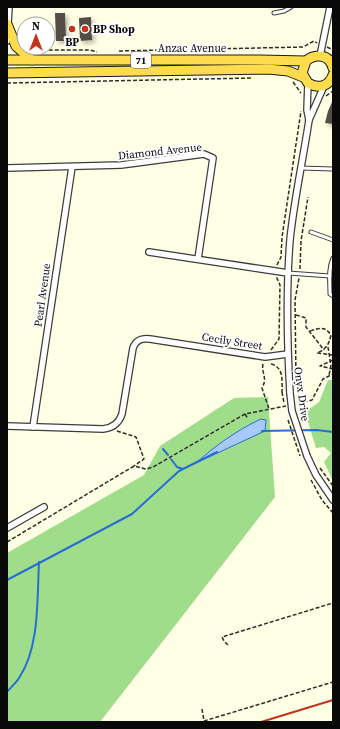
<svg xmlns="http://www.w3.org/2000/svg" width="340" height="729" viewBox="0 0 340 729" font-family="'Source Serif 4',serif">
<defs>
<filter id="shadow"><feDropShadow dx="3" dy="3" stdDeviation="2" flood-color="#0004"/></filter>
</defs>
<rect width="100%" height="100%" fill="#ffffe6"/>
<g fill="#a0dd8b">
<polygon points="328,380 333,380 333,481 324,462 331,453 324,447 316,448 305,412 319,402"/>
<polygon points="268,397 275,497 100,722 7,722 7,553 144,475 160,446 234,398"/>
</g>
<path fill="#a6cafb" stroke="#276dd8" d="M 261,419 L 266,420 L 265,431 L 196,463 C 215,446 237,430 261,419 Z"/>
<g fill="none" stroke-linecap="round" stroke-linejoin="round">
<g stroke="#276dd8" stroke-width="2">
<polyline points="262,431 317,430 333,432"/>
<polyline points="163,449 168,455"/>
<polyline points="171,459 177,467 183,469"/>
<polyline points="7,580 132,514 179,471 217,452"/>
<path d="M 7,692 C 11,687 16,683 19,678 C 40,647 37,598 39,562"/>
</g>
</g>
<g fill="#534d45" filter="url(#shadow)">
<polygon points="55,13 65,13 66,41 56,41"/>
<polygon points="91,17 92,40 80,41 79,18"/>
<polygon points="333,100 333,124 325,123 328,111"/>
</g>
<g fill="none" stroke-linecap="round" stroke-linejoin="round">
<defs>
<g id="service">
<polyline points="274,13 284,11 291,7"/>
<polyline points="301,168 333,169"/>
<polyline points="311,232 333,240"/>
<path d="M 333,258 C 328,269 330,282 330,294 L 333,296"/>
<polyline points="288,273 330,276"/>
</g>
<g id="minor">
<polyline points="7,41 9,7"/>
<polyline points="320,56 330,7"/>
<polyline points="309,120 324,86"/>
<polyline points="7,168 121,165 204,154 213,158 198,259"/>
<polyline points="149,252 288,273"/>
<path d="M 290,393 C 287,342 286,291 290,240 C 294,200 303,160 309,120 L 307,110 L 308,83"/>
<path d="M 7,426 L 103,429 C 113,428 119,423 122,414 L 133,348 C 136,340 141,338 150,339 L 265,357 L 288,354"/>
<polyline points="33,427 72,167"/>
<polyline points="307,456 316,475 333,500"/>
<polyline points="7,528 44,507"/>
</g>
<g id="trunk">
<polyline points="7,24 16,46 32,60"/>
<polyline points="7,60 260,60 306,61"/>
<path d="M 333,68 C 330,54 315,53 306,61 L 302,73 L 308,83 C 318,89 329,87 333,75"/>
<polyline points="7,73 268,69 288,71 303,77"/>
</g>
</defs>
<use href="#service" stroke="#3c3c3c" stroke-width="5"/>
<use href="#minor" stroke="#3c3c3c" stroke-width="8"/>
<use href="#trunk" stroke="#1a1a1a" stroke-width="11"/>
<g stroke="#2b2b2b" stroke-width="1.5" stroke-dasharray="4 2" stroke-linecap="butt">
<polyline points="327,47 333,50"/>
<polyline points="31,48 39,50 90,50 97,52"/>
<polyline points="119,51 303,47 314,41 317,43"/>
<polyline points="293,82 301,93"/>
<polyline points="7,83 252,78"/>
<polyline points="326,96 333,91"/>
<polyline points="277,265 281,257 282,237 301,111"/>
<polyline points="300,269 301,241 308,197"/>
<polyline points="296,315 306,318 306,327 324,350"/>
<path d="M 310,331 C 320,328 325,326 331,335 C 329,345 326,349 317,353 L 333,355"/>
<polyline points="328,347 331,366 329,375"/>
<polyline points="271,350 279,339 280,285 276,276"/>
<polyline points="333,360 320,366 333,369"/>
<path d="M 263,364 C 261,373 268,377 262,388 L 269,409"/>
<path d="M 271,364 C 284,367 282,381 282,392"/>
<polyline points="296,378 295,300 299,278"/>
<polyline points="298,404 312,400 323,379 333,374"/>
<polyline points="245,414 248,419"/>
<polyline points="117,431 136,437 144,459 134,466"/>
<polyline points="320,468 333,486"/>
<polyline points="311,480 322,500 333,513"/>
<polyline points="7,542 134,466 146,469 153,467 245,414 286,406"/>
<polyline points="228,645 224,641 222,637 333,603"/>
<polyline points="202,709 204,721 333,682"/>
</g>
<use href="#service" stroke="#fff" stroke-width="3"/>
<use href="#minor" stroke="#fff" stroke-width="5.5"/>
<use href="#trunk" stroke="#ffdc4d" stroke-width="9"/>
<polyline stroke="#c33318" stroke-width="2" points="261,722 333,700"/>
<defs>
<polyline id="minor-bridge" points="290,393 292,411 307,456"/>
</defs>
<use href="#minor-bridge" stroke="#3c3c3c" stroke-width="8" stroke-linecap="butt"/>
<g stroke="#2b2b2b" stroke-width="1.5" stroke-dasharray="4 2" stroke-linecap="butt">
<polyline points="282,392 284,403"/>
<polyline points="288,420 300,456"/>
</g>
<use href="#minor-bridge" stroke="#fff" stroke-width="5.5"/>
</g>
<g fill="#c33318" stroke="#fff" stroke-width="1.5">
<circle cx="72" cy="29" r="4"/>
<circle cx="85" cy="29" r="4"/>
</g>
<g text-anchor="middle" stroke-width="4" stroke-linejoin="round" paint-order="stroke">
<rect fill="#fff" stroke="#535353" stroke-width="1" x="131" y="52" width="20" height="16" rx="3"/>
<g font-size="10" font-weight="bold" fill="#090909">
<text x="141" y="64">71</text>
</g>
<g font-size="11" font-weight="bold" fill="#090909" stroke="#fff" text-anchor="start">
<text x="93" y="33">BP Shop</text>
<text x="72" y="46" text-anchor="middle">BP</text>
</g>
<g font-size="11" fill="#090909" stroke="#fff">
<text x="192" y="52">Anzac Avenue</text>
<text transform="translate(160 151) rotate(-6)" y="4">Diamond Avenue</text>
<text transform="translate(42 295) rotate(-82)" y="4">Pearl Avenue</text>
<text transform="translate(232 341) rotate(9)" y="4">Cecily Street</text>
<text transform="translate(302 394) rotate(82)" y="4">Onyx Drive</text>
</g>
</g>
<rect width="340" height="729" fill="none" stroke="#090909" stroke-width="16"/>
<g transform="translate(36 36)"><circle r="19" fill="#ffffff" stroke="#9d9d9d"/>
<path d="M0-3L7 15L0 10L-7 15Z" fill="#c33318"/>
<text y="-6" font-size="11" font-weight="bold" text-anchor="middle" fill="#090909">N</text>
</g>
</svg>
